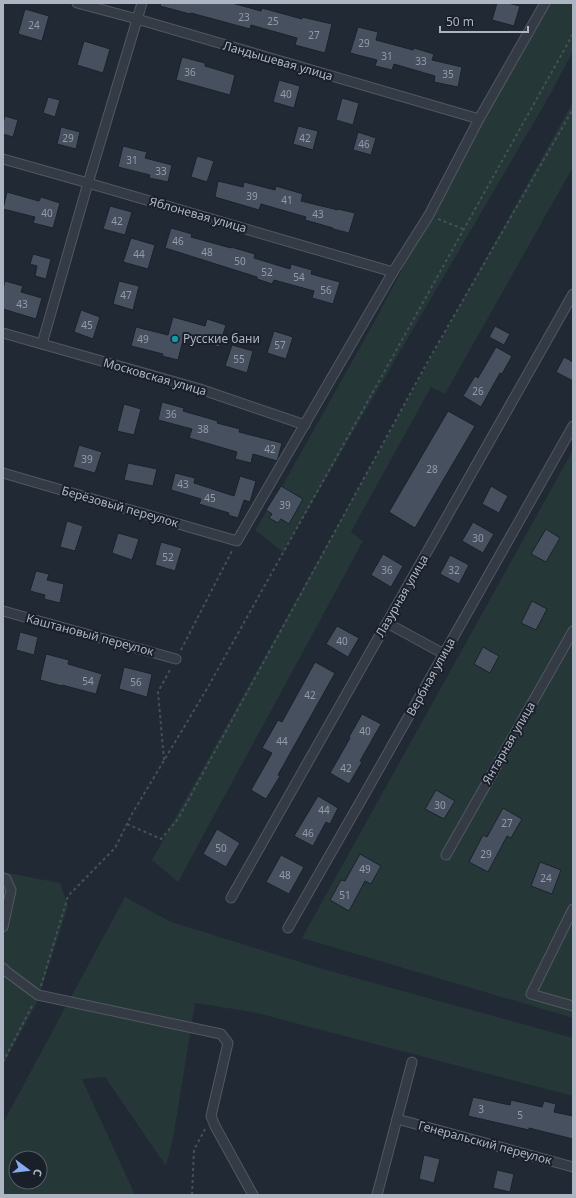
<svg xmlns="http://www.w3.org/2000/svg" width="576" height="1198" viewBox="0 0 576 1198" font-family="'Noto Sans',sans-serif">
<rect width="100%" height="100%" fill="#212935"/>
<g fill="#263738" fill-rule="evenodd">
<polygon points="548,3 573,3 573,51 551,93 283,552 255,530 284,483 377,317 466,148"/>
<polygon points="573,102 573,167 445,394 431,387 351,532 363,541 178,882 152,860"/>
<polygon points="573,450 573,1018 302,938"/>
<polygon points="3,872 60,883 68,906 36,1005 3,1064"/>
<path d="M 125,897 L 171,922 L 323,969 L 573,1038 L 573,1096 L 253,1012 L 195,1003 L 173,1139 L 166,1166 L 105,1077 L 82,1079 L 135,1195 L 3,1195 L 3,1123 ZM 16,1158 L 40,1158 L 40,1182 L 16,1182 Z"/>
</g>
<g fill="#47505e" stroke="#1b222c">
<polygon points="161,3 232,3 261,11 262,8 302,19 302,17 332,24 325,53 295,45 297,38 251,25 250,29 191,13 190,14 160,6"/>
<polygon points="497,3 508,3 520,6 514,26 492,20"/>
<polygon points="25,9 49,16 42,41 18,34"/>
<polygon points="358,27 378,32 376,40 413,50 414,48 434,54 432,60 462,67 458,87 434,82 435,76 394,64 392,70 375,66 377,60 350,53"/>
<polygon points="84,41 110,49 103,73 77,65"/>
<polygon points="182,57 205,63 205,66 235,75 230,95 176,80"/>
<polygon points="279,80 300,86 294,108 273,102"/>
<polygon points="48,97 60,100 55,117 43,113"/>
<polygon points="342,98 359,103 353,125 336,120"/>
<polygon points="5,116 18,120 13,137 3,134 3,123"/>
<polygon points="298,126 318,131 313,150 293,144"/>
<polygon points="61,127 80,132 76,149 57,144"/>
<polygon points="358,132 376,138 371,155 353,150"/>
<polygon points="123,146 147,152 145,158 172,165 168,182 149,178 150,175 118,167"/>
<polygon points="197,156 214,161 207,182 191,177"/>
<polygon points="218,181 243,187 244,182 275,190 276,186 303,194 301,201 338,210 338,209 355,213 349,233 333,229 333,228 305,220 306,217 261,204 259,210 215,197"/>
<polygon points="7,192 39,201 41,197 60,203 53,228 33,223 35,217 3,209"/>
<polygon points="110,206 132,212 125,235 103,229"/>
<polygon points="171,228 192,234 191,237 231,248 231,247 255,254 254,258 290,269 291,264 312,270 311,274 340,282 333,304 312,298 314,291 274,280 272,284 257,279 257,277 165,248"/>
<polygon points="131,238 155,245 148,269 123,262"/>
<polygon points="33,254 51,259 46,279 35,276 37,266 30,264"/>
<polygon points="5,281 23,286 21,292 42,298 36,319 3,309 3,289"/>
<polygon points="119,281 139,286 133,310 113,304"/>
<polygon points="81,310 100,317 93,339 74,332"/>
<polygon points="173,317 205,326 207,319 226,325 219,347 184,336 178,360 162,356 163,354 131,346 136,327 168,335"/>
<polygon points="495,326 510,334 504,345 489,337"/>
<polygon points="274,331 293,337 286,359 267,353"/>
<polygon points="232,345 253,351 247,373 225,366"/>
<polygon points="496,347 512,356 502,374 500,373 481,407 463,396 475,376 478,378"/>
<polygon points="564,357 573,362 573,381 556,372"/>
<polygon points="162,402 184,408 183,411 218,421 217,423 240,429 239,432 282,443 278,458 277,461 253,454 251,463 235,459 237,452 189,438 192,429 158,420"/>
<polygon points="124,404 141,409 134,435 117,431"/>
<polygon points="448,411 475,426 415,528 389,512"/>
<polygon points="79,445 102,452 95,473 73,467"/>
<polygon points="128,463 157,469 153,486 124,480"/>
<polygon points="175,473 195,478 194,483 234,496 240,476 256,481 250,502 244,500 238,518 228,515 229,513 199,504 201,499 171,490"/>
<polygon points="281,486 303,499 289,524 281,519 278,523 269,518 272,514 266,510"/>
<polygon points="491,486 508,496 499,513 482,504"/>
<polygon points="67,521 83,526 75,551 60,547"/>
<polygon points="473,522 494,534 483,553 462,541"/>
<polygon points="546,529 560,538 546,562 531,554"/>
<polygon points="118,533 139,539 132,560 112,553"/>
<polygon points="161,542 182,548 175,571 155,565"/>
<polygon points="383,554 403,566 391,587 371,575"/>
<polygon points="450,555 469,565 459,584 440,574"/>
<polygon points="36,571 49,574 47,580 64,584 60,603 44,599 45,595 30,591"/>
<polygon points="532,601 547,609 536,630 521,623"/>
<polygon points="337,626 359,638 348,657 326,644"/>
<polygon points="20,632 38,637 34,655 16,650"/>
<polygon points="483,647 499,656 490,673 474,664"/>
<polygon points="46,654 69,660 68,664 102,674 96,694 62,685 62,686 40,680"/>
<polygon points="315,662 335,673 278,775 280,776 266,799 251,790 272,753 262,748 278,720 282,722"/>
<polygon points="124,667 152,674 147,697 119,689"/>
<polygon points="362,714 381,724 360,761 362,762 349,784 330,773 350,738 349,737"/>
<polygon points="436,790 455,801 444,819 425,809"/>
<polygon points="318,796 338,808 330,824 326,822 313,846 294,836"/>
<polygon points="503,808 522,819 511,838 507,836 488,872 469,862 483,835 487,837"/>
<polygon points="217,829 240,843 226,867 203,854"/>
<polygon points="360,854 381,866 371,884 365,881 349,911 330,900 341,880 345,881"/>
<polygon points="281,855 304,867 289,894 266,882"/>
<polygon points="540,862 561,870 552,894 531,886"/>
<polygon points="473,1097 510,1105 511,1100 542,1107 544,1101 556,1104 554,1112 573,1116 573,1139 529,1128 529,1130 468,1116"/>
<polygon points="424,1155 440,1159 434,1183 419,1179"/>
<polygon points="497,1170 514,1174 510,1192 493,1188"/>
</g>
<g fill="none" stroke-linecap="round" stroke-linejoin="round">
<defs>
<g id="minor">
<polyline points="77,3 137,19 479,119"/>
<polyline points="3,159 88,183 393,272"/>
<polyline points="3,333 200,389 305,425"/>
<polyline points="42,344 88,183 142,3"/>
<polyline points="3,473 237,541 393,272 429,215 479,119 545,3"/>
<polyline points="3,611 176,659"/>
<polyline points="387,623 444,654"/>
<polyline points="446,855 573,631"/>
<polyline points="3,878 6,879 11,890 3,927"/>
<polyline points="231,898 573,294"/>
<polyline points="573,909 531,994 573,1006"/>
<polyline points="288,928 359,804 573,426"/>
<polyline points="3,968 7,972 38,995 221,1034 228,1043 211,1116 215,1126 253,1195"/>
<polyline points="397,1119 573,1167"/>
<polyline points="377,1195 412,1062"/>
</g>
</defs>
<use href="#minor" stroke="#515863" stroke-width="11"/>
<g stroke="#425255" stroke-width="2" stroke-dasharray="3 3" stroke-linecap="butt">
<polyline points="438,219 463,229"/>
<polyline points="181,650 233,549"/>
<polyline points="164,760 158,692 171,668"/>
<polyline points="127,824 161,839 178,819 428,361 573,109"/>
<polyline points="41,986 68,896 115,848 132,814 208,687 573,34"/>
<polyline points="3,1062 33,1004"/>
<polyline points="192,1195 194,1150 205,1129"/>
</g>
<use href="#minor" stroke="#343b45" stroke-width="9"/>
</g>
<circle fill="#0f9aa8" stroke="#1a202a" stroke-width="1.5" cx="175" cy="339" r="4"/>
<g text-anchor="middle" stroke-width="4" stroke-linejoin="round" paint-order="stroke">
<g font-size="10" fill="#949ca9">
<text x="244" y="21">23</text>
<text x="273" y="25">25</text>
<text x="34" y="29">24</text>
<text x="314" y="39">27</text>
<text x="364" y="47">29</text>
<text x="387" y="60">31</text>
<text x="421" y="65">33</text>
<text x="190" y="76">36</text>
<text x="448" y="78">35</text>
<text x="286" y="98">40</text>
<text x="68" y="142">29</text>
<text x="305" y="142">42</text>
<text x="364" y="148">46</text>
<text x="132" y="164">31</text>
<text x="161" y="175">33</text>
<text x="252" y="200">39</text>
<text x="287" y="204">41</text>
<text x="47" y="217">40</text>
<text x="318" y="218">43</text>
<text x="117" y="225">42</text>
<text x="178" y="245">46</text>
<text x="207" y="256">48</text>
<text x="139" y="258">44</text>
<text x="240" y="265">50</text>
<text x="267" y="276">52</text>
<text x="299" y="281">54</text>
<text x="326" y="294">56</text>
<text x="126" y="299">47</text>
<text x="22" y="308">43</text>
<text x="87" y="329">45</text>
<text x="143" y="343">49</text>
<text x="280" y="349">57</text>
<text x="239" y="363">55</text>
<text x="478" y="395">26</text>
<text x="171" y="418">36</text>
<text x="203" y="433">38</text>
<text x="270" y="453">42</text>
<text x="87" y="463">39</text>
<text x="432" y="473">28</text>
<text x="183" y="488">43</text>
<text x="210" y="502">45</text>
<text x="285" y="509">39</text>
<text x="478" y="542">30</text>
<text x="168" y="561">52</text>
<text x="387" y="574">36</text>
<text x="454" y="574">32</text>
<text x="342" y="645">40</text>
<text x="88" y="685">54</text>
<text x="136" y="686">56</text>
<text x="310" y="699">42</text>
<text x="365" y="735">40</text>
<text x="282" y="745">44</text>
<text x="346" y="772">42</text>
<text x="440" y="809">30</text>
<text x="324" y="814">44</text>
<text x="507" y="827">27</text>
<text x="308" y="837">46</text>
<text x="221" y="852">50</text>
<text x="486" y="858">29</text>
<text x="365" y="873">49</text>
<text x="285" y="879">48</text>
<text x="546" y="882">24</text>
<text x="345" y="899">51</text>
<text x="481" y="1113">3</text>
<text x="520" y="1119">5</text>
</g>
<g font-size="12" fill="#aeb5c2" stroke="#1a202a">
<text transform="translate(278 61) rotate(16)" y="4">Ландышевая улица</text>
<text transform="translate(198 215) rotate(16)" y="4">Яблоневая улица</text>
<text transform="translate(155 377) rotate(16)" y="4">Московская улица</text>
<text transform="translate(120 507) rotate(16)" y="4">Берёзовый переулок</text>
<text transform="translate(402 596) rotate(-60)" y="4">Лазурная улица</text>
<text transform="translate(90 635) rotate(15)" y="4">Каштановый переулок</text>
<text transform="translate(431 677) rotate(-61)" y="4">Вербная улица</text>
<text transform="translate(509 743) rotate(-60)" y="4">Янтарная улица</text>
<text transform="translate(485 1143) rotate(15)" y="4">Генеральский переулок</text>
</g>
<g font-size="12" fill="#aeb5c2" stroke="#1a202a" text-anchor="start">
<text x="183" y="343">Русские бани</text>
</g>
</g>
<rect width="576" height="1198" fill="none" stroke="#aeb5c2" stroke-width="8"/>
<g transform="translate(28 1170) rotate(105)"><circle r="19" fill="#1a202a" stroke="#555c67"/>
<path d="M0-3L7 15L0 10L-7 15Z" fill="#85acf0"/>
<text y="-6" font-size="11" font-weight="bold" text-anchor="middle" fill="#aeb5c2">С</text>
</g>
<path d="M440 26v6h88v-6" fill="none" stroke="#aeb5c2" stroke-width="2"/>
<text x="446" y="26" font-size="12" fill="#aeb5c2" stroke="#1a202a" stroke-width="3" paint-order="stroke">50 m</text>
</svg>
